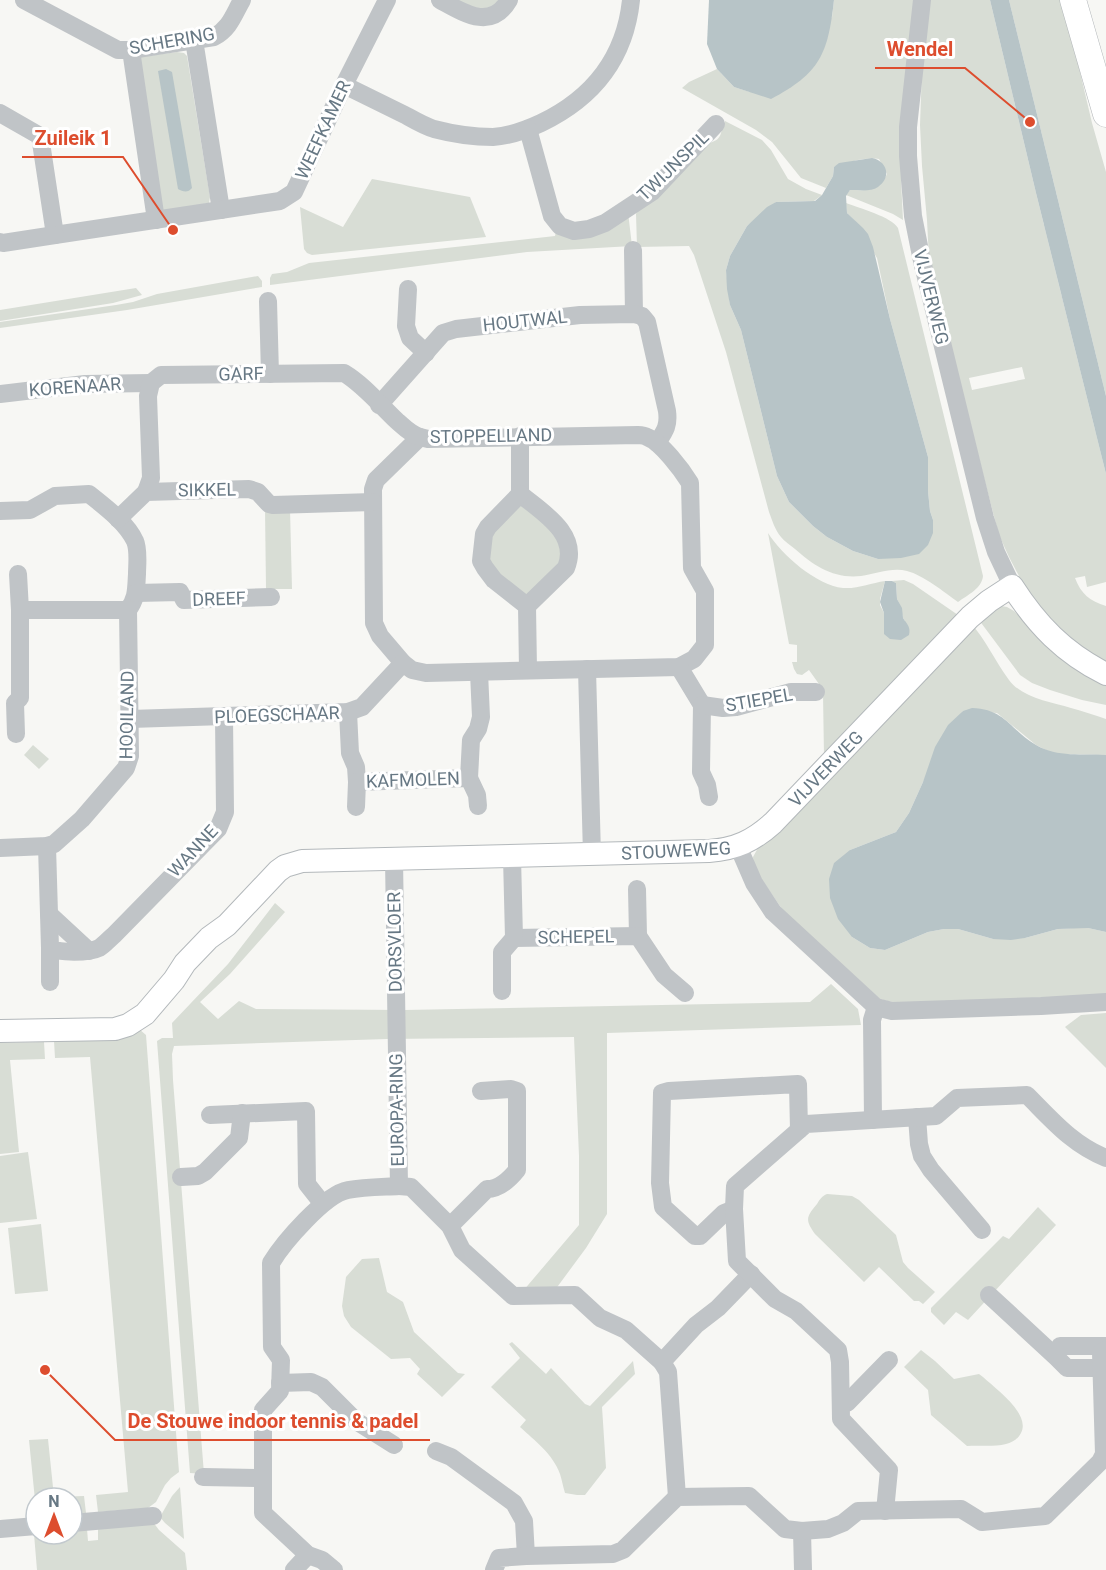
<svg xmlns="http://www.w3.org/2000/svg" width="1106" height="1570" viewBox="0 0 1106 1570" font-family="Roboto,sans-serif">
<rect width="100%" height="100%" fill="#f7f7f4"/>
<g fill="#d8ddd5" fill-rule="evenodd">
<path d="M 454,0 L 499,0 C 488,17 469,6 454,0 Z"/>
<path d="M 834,0 L 914,0 L 901,180 L 903,220 L 893,214 L 846,195 L 850,190 C 867,190 878,193 887,174 L 879,159 C 864,157 849,162 834,167 L 833,176 L 826,188 L 801,178 L 772,142 L 756,130 L 682,88 L 689,82 L 717,69 L 734,87 L 750,92 L 832,17 Z"/>
<path d="M 930,0 L 990,0 L 1036,193 L 1106,474 L 1106,582 L 1087,587 L 1085,576 L 1075,578 C 1081,594 1090,601 1106,606 L 1106,663 L 1081,647 L 1052,621 L 1030,597 L 1009,557 L 999,535 L 986,486 L 929,259 L 927,220 L 922,166 L 920,125 L 922,68 ZM 1022,367 L 1025,379 L 972,390 L 969,378 Z"/>
<polygon points="1009,0 1063,0 1092,123 1106,172 1106,396"/>
<polygon points="177,52 184,53 187,56 210,197 209,203 164,211 161,209 140,57"/>
<path d="M 725,121 L 762,140 L 771,150 L 788,179 L 806,189 L 822,195 L 814,201 L 776,202 L 747,226 L 730,256 L 726,270 L 730,305 L 741,330 L 777,476 L 789,502 L 813,526 L 827,537 L 853,551 L 878,559 L 933,520 L 930,511 L 928,491 L 928,457 L 890,319 L 877,258 L 854,220 L 847,213 L 846,203 C 859,208 892,217 898,228 L 983,576 C 982,588 968,595 958,602 C 944,592 923,575 907,571 C 892,567 876,574 861,576 C 834,579 814,566 795,549 C 790,545 784,541 781,537 C 775,530 772,520 769,512 L 726,352 L 694,255 L 689,246 L 637,247 L 636,214 L 638,209 L 710,143 C 724,138 719,133 725,121 Z"/>
<polygon points="372,179 470,197 486,237 312,255 307,253 304,249 300,207 343,227"/>
<polygon points="628,212 632,246 527,252 270,285 270,278 272,274 287,272 309,263 555,236 556,231"/>
<polygon points="258,276 262,281 262,287 127,310 0,328 0,322 116,305 133,302 157,294"/>
<polygon points="136,288 142,295 113,303 0,321 0,310"/>
<polygon points="522,502 562,538 564,561 527,597 490,566 489,538"/>
<polygon points="265,509 290,509 292,589 266,589"/>
<path d="M 768,533 C 782,555 816,585 843,588 C 858,589 871,583 885,581 L 880,599 L 880,605 L 884,613 L 884,633 L 905,621 L 903,618 L 899,603 L 897,599 L 896,583 L 892,581 L 904,580 L 913,584 L 958,615 L 824,756 L 823,694 L 819,684 L 809,670 L 802,675 L 797,674 L 794,669 L 792,662 L 797,662 L 797,645 L 789,644 Z"/>
<polygon points="1001,606 1007,607 1014,611 1069,663 1106,686 1106,705 1082,700 1050,690 1032,683 1020,675 976,616"/>
<path d="M 970,622 C 986,640 995,661 1009,680 C 1022,698 1051,702 1071,708 C 1083,711 1094,715 1106,719 L 1106,755 L 1062,754 L 1052,753 L 1036,745 L 997,713 L 963,711 L 960,715 L 923,782 L 909,813 L 896,832 L 850,850 L 852,937 L 870,948 L 885,950 L 928,932 L 944,929 L 958,929 L 993,939 L 1025,938 L 1058,929 L 1073,928 L 1088,928 L 1106,932 L 1106,994 C 1057,998 1008,999 958,1001 C 936,1002 901,1006 880,999 L 784,912 L 754,868 L 753,857 L 759,846 Z"/>
<polygon points="33,745 49,759 39,769 24,755"/>
<polygon points="275,903 285,912 230,974 200,1002 218,1019 239,1001 256,1009 405,1010 810,1002 831,984 858,1009 861,1025 607,1033 607,1214 586,1248 555,1290 523,1291 579,1225 579,1156 574,1037 387,1039 174,1046 172,1054 173,1080 204,1474 190,1473 157,1041 162,1038 173,1038 172,1023 228,964"/>
<polygon points="1106,1013 1106,1068 1065,1027 1081,1015"/>
<polygon points="139,1029 146,1035 179,1472 171,1478 165,1485 156,1502 148,1508 98,1512 96,1495 128,1492 90,1057 55,1058 54,1041 111,1041 126,1037"/>
<polygon points="44,1042 45,1059 10,1060 19,1152 0,1154 0,1043"/>
<polygon points="28,1152 37,1219 0,1223 0,1156"/>
<path d="M 827,1194 L 852,1196 L 859,1200 L 896,1235 L 903,1262 L 908,1268 L 935,1292 L 923,1304 L 919,1301 L 914,1301 L 879,1267 L 864,1282 L 815,1234 C 805,1220 806,1217 817,1204 C 820,1199 822,1196 827,1194 Z"/>
<polygon points="1038,1207 1056,1225 968,1320 956,1312 944,1325 931,1312 931,1308 1003,1236 1009,1239"/>
<polygon points="41,1224 48,1291 15,1294 8,1228"/>
<polygon points="379,1258 387,1292 403,1302 414,1332 458,1373 465,1374 442,1397 417,1374 420,1369 410,1358 391,1359 351,1327 344,1316 342,1306 346,1277 362,1259"/>
<path d="M 512,1342 L 546,1374 L 551,1368 L 585,1404 L 590,1406 L 633,1361 L 635,1374 L 602,1407 L 606,1468 L 585,1495 L 577,1495 L 565,1493 C 563,1487 562,1480 560,1474 C 553,1454 535,1441 520,1427 L 526,1420 L 491,1387 L 520,1358 L 509,1344 Z"/>
<path d="M 921,1350 L 935,1361 L 954,1379 L 979,1374 L 983,1377 C 996,1389 1031,1414 1021,1433 C 1018,1439 1012,1443 1006,1444 C 994,1447 980,1445 967,1446 L 931,1415 L 928,1390 L 904,1367 Z"/>
<polygon points="48,1439 54,1497 84,1496 86,1513 72,1514 72,1498 36,1498 36,1510 29,1440"/>
<polygon points="180,1487 184,1539 165,1523 160,1517 172,1496"/>
<polygon points="153,1522 159,1530 185,1553 187,1570 37,1570 34,1534 72,1534 72,1531 87,1529 88,1541 98,1540 98,1527"/>
</g>
<g fill="#b7c4c7">
<path d="M 709,0 L 834,0 C 828,54 820,73 771,99 L 734,87 L 717,69 L 707,44 Z"/>
<polygon points="990,0 1009,0 1106,396 1106,474 1036,193"/>
<path d="M 166,69 L 172,72 L 192,188 C 188,193 183,192 178,189 L 158,71 Z"/>
<path d="M 872,158 C 887,161 892,177 878,187 C 871,192 859,190 850,190 L 846,196 L 847,213 L 863,228 L 868,234 L 873,247 L 890,319 L 928,457 L 928,491 L 930,511 L 933,520 L 933,533 L 928,545 L 919,554 L 901,558 L 878,559 L 853,551 L 827,537 L 813,526 L 789,502 L 777,476 L 741,330 L 730,305 L 727,289 L 726,270 L 730,256 L 747,226 L 767,207 L 776,202 L 815,201 L 822,195 L 833,176 L 834,167 L 839,163 Z"/>
<path d="M 885,581 L 892,581 L 896,583 L 897,599 L 902,608 L 903,618 C 907,624 911,627 909,635 L 901,640 L 890,639 L 884,634 L 884,613 L 880,602 Z"/>
<path d="M 972,708 C 1006,709 1011,731 1036,745 C 1058,758 1082,753 1106,755 L 1106,932 L 1088,928 L 1058,929 L 1025,938 L 1011,940 L 993,939 L 958,929 L 944,929 L 928,932 L 885,950 L 870,948 L 852,937 L 838,919 L 830,898 L 829,879 L 834,863 L 850,850 L 896,832 L 909,813 L 923,782 L 935,747 L 948,725 L 963,711 Z"/>
</g>
<g fill="none" stroke-linecap="round" stroke-linejoin="round">
<defs>
<path id="major" d="M 0,1031 L 115,1029 L 128,1025 L 145,1014 L 174,980 L 185,963 L 209,938 L 227,925 L 278,871 L 285,866 L 302,861 L 709,851 C 736,849 753,841 773,823 L 970,617 L 989,601 L 1012,586 C 1037,625 1064,653 1106,674"/>
<polyline id="highway" points="1073,0 1106,114"/>
</defs>
<use href="#major" stroke="#b3b8bb" stroke-width="24"/>
<use href="#highway" stroke="#b3b7ba" stroke-width="27"/>
<g stroke="#c0c4c7" stroke-width="18">
<path d="M 24,0 L 118,50 L 131,50 L 214,37 C 230,28 233,16 242,0"/>
<path d="M 440,0 C 464,13 491,31 509,0"/>
<polyline points="922,0 908,127 908,156 913,216 922,261 985,518 996,552 1012,586"/>
<polyline points="194,40 221,210"/>
<polyline points="131,50 156,220"/>
<path d="M 344,85 C 364,95 385,105 405,115 C 414,120 424,126 434,129 C 453,134 474,137 493,137 C 510,136 526,130 541,123 C 593,98 625,58 631,0"/>
<polyline points="0,113 40,136 55,235 280,201 294,192 344,85 387,0"/>
<polyline points="528,129 552,216 560,226 574,231 589,229 605,223 652,192 716,124"/>
<polyline points="0,242 3,243 55,235"/>
<polyline points="633,250 634,314"/>
<polyline points="408,289 406,326 410,338 426,353"/>
<polyline points="268,301 270,374"/>
<polyline points="0,394 85,384 151,383"/>
<path d="M 379,405 L 443,333 L 456,329 L 580,315 L 634,314 L 642,316 L 647,322 L 667,411 C 669,426 665,431 657,443"/>
<path d="M 638,435 C 641,435 644,435 647,437 C 661,442 682,470 690,483 L 692,568 L 705,591 L 705,645 L 694,659 L 679,667 L 426,673 L 412,670 L 403,663 L 380,636 L 374,623 L 373,489 L 376,480 L 420,437 L 428,439 Z"/>
<path d="M 520,436 L 520,494 C 542,512 580,534 566,568 L 527,606"/>
<path d="M 146,492 L 151,478 L 148,396 L 151,383 L 161,375 L 344,373 C 364,385 380,405 397,421 C 404,427 410,434 420,437"/>
<polyline points="520,494 488,527 484,534 481,561 485,568 494,580 527,606 528,670"/>
<path d="M 0,511 L 30,510 L 55,496 L 89,494 C 105,507 126,522 135,541 C 139,550 137,565 137,574 C 136,589 137,598 128,610 L 130,756 L 126,768 L 82,819 L 54,844 L 47,846 L 0,848"/>
<polyline points="118,519 146,492 249,489 258,492 269,504 273,505 373,502"/>
<polyline points="136,593 180,592 184,600 271,597"/>
<polyline points="20,610 128,610"/>
<polyline points="679,667 702,705 701,772 707,785 709,797"/>
<polyline points="587,669 592,855"/>
<polyline points="702,705 723,708 736,707 791,692 816,692"/>
<polyline points="348,712 350,753 356,767 357,782 469,778 471,740 478,729 481,717 479,672"/>
<polyline points="130,719 348,712 362,707 403,663"/>
<polyline points="16,734 15,703 20,698 20,610 18,574"/>
<polyline points="469,778 477,795 478,806"/>
<polyline points="356,807 357,782"/>
<path d="M 47,846 L 50,948 C 59,953 89,953 99,948 C 104,945 109,939 114,935 L 218,829 L 225,812 L 224,716"/>
<polyline points="738,846 754,883 773,912 876,1007 892,1011 1041,1006 1106,1002"/>
<polyline points="637,889 638,936"/>
<polyline points="49,914 89,951"/>
<polyline points="514,938 638,936 664,975 685,993"/>
<polyline points="50,948 50,982"/>
<polyline points="502,991 502,952 514,938 512,857"/>
<polyline points="210,1115 306,1111 307,1184 322,1203"/>
<polyline points="917,1117 919,1144 922,1156 931,1170 982,1230"/>
<polyline points="873,1120 872,1020 876,1007"/>
<polyline points="181,1177 198,1176 205,1172 239,1138 242,1113"/>
<polyline points="399,1186 411,1187 450,1226 462,1250 513,1296 575,1295 600,1318 626,1330 662,1362"/>
<polyline points="734,1209 724,1213 700,1236 695,1236 663,1207 660,1183 662,1093 669,1091 798,1084 799,1130"/>
<path d="M 450,1226 L 487,1189 C 499,1189 509,1180 517,1170 L 517,1091 L 511,1089 L 481,1091"/>
<polyline points="989,1295 1056,1357 1067,1368 1101,1368"/>
<polyline points="1060,1346 1106,1346"/>
<polyline points="280,1383 311,1382 322,1387 356,1421 394,1445"/>
<polyline points="841,1403 847,1403 889,1360"/>
<polyline points="436,1451 451,1457 514,1503 524,1521 526,1556"/>
<polyline points="203,1477 263,1478"/>
<polyline points="677,1497 668,1372 662,1362 696,1325 718,1308 751,1274"/>
<path d="M 885,1511 L 889,1470 L 841,1419 L 840,1362 L 838,1350 L 796,1311 L 775,1299 L 737,1261 L 734,1209 L 735,1186 L 806,1124 L 936,1116 L 957,1098 L 1027,1095 C 1053,1121 1072,1144 1106,1158"/>
<polyline points="72,1523 153,1516"/>
<polyline points="0,1529 36,1526"/>
<polyline points="802,1531 803,1570"/>
<polyline points="294,1570 308,1555"/>
<path d="M 334,1570 L 322,1560 L 308,1555 L 263,1513 L 263,1410 L 280,1391 L 281,1360 L 272,1347 L 271,1263 C 283,1243 325,1194 348,1190 C 364,1187 382,1187 399,1186 L 394,859"/>
<polyline points="494,1570 499,1558 526,1556 613,1554 623,1550 677,1497 749,1496 785,1529 802,1531 828,1529 843,1523 858,1511 961,1509 982,1522 1045,1516 1100,1462 1104,1454 1101,1353 1106,1350"/>
</g>
<use href="#major" stroke="#fff" stroke-width="22"/>
<use href="#highway" stroke="#fff" stroke-width="26"/>
</g>
<g text-anchor="middle" stroke-width="6" stroke-linejoin="round" paint-order="stroke">
<g font-size="18" fill="#677884" stroke="#fff">
<text transform="translate(172 41) rotate(-10)" y="6">SCHERING</text>
<text transform="translate(323 130) rotate(-65)" y="6">WEEFKAMER</text>
<text transform="translate(673 166) rotate(-44)" y="6">TWIJNSPIL</text>
<text transform="translate(931 297) rotate(76)" y="6">VIJVERWEG</text>
<text transform="translate(525 321) rotate(-6)" y="6">HOUTWAL</text>
<text transform="translate(241 374) rotate(-1)" y="6">GARF</text>
<text transform="translate(75 387) rotate(-4)" y="6">KORENAAR</text>
<text transform="translate(491 436) rotate(-1)" y="6">STOPPELLAND</text>
<text transform="translate(207 490) rotate(-1)" y="6">SIKKEL</text>
<text transform="translate(219 599) rotate(-2)" y="6">DREEF</text>
<text transform="translate(759 700) rotate(-10)" y="6">STIEPEL</text>
<text transform="translate(127 715) rotate(-89)" y="6">HOOILAND</text>
<text transform="translate(277 715) rotate(-2)" y="6">PLOEGSCHAAR</text>
<text transform="translate(826 769) rotate(-46)" y="6">VIJVERWEG</text>
<text transform="translate(413 780) rotate(-2)" y="6">KAFMOLEN</text>
<text transform="translate(193 851) rotate(-47)" y="6">WANNE</text>
<text transform="translate(676 851) rotate(-3)" y="6">STOUWEWEG</text>
<text transform="translate(576 937) rotate(-1)" y="6">SCHEPEL</text>
<text transform="translate(395 942) rotate(-91)" y="6">DORSVLOER</text>
<text transform="translate(397 1110) rotate(-91)" y="6">EUROPA-RING</text>
</g>
</g>
<path fill="none" stroke="#dd4d2e" stroke-width="2" d="M1030 122L965 68H875M173 230L123 157H22M45 1370L115 1440H430"/>
<g fill="#dd4d2e" stroke="#fff" stroke-width="2">
<circle cx="1030" cy="122" r="6"/>
<circle cx="173" cy="230" r="6"/>
<circle cx="45" cy="1370" r="6"/>
</g>
<g font-size="20" text-anchor="middle" font-weight="bold" fill="#dd4d2e" stroke="#fff" stroke-width="6" stroke-linejoin="round" paint-order="stroke">
<text x="920" y="56">Wendel</text>
<text x="73" y="145">Zuileik 1</text>
<text x="273" y="1428">De Stouwe indoor tennis &amp; padel</text>
</g>
<g transform="translate(54 1516)"><circle r="28" fill="#ffffff" stroke="#c2c9ce" stroke-width="1.5"/>
<path d="M0-4.5L10 22L0 15L-10 22Z" fill="#dd4d2e"/>
<text y="-9" font-size="16" font-weight="bold" text-anchor="middle" fill="#677884">N</text>
</g>
</svg>
